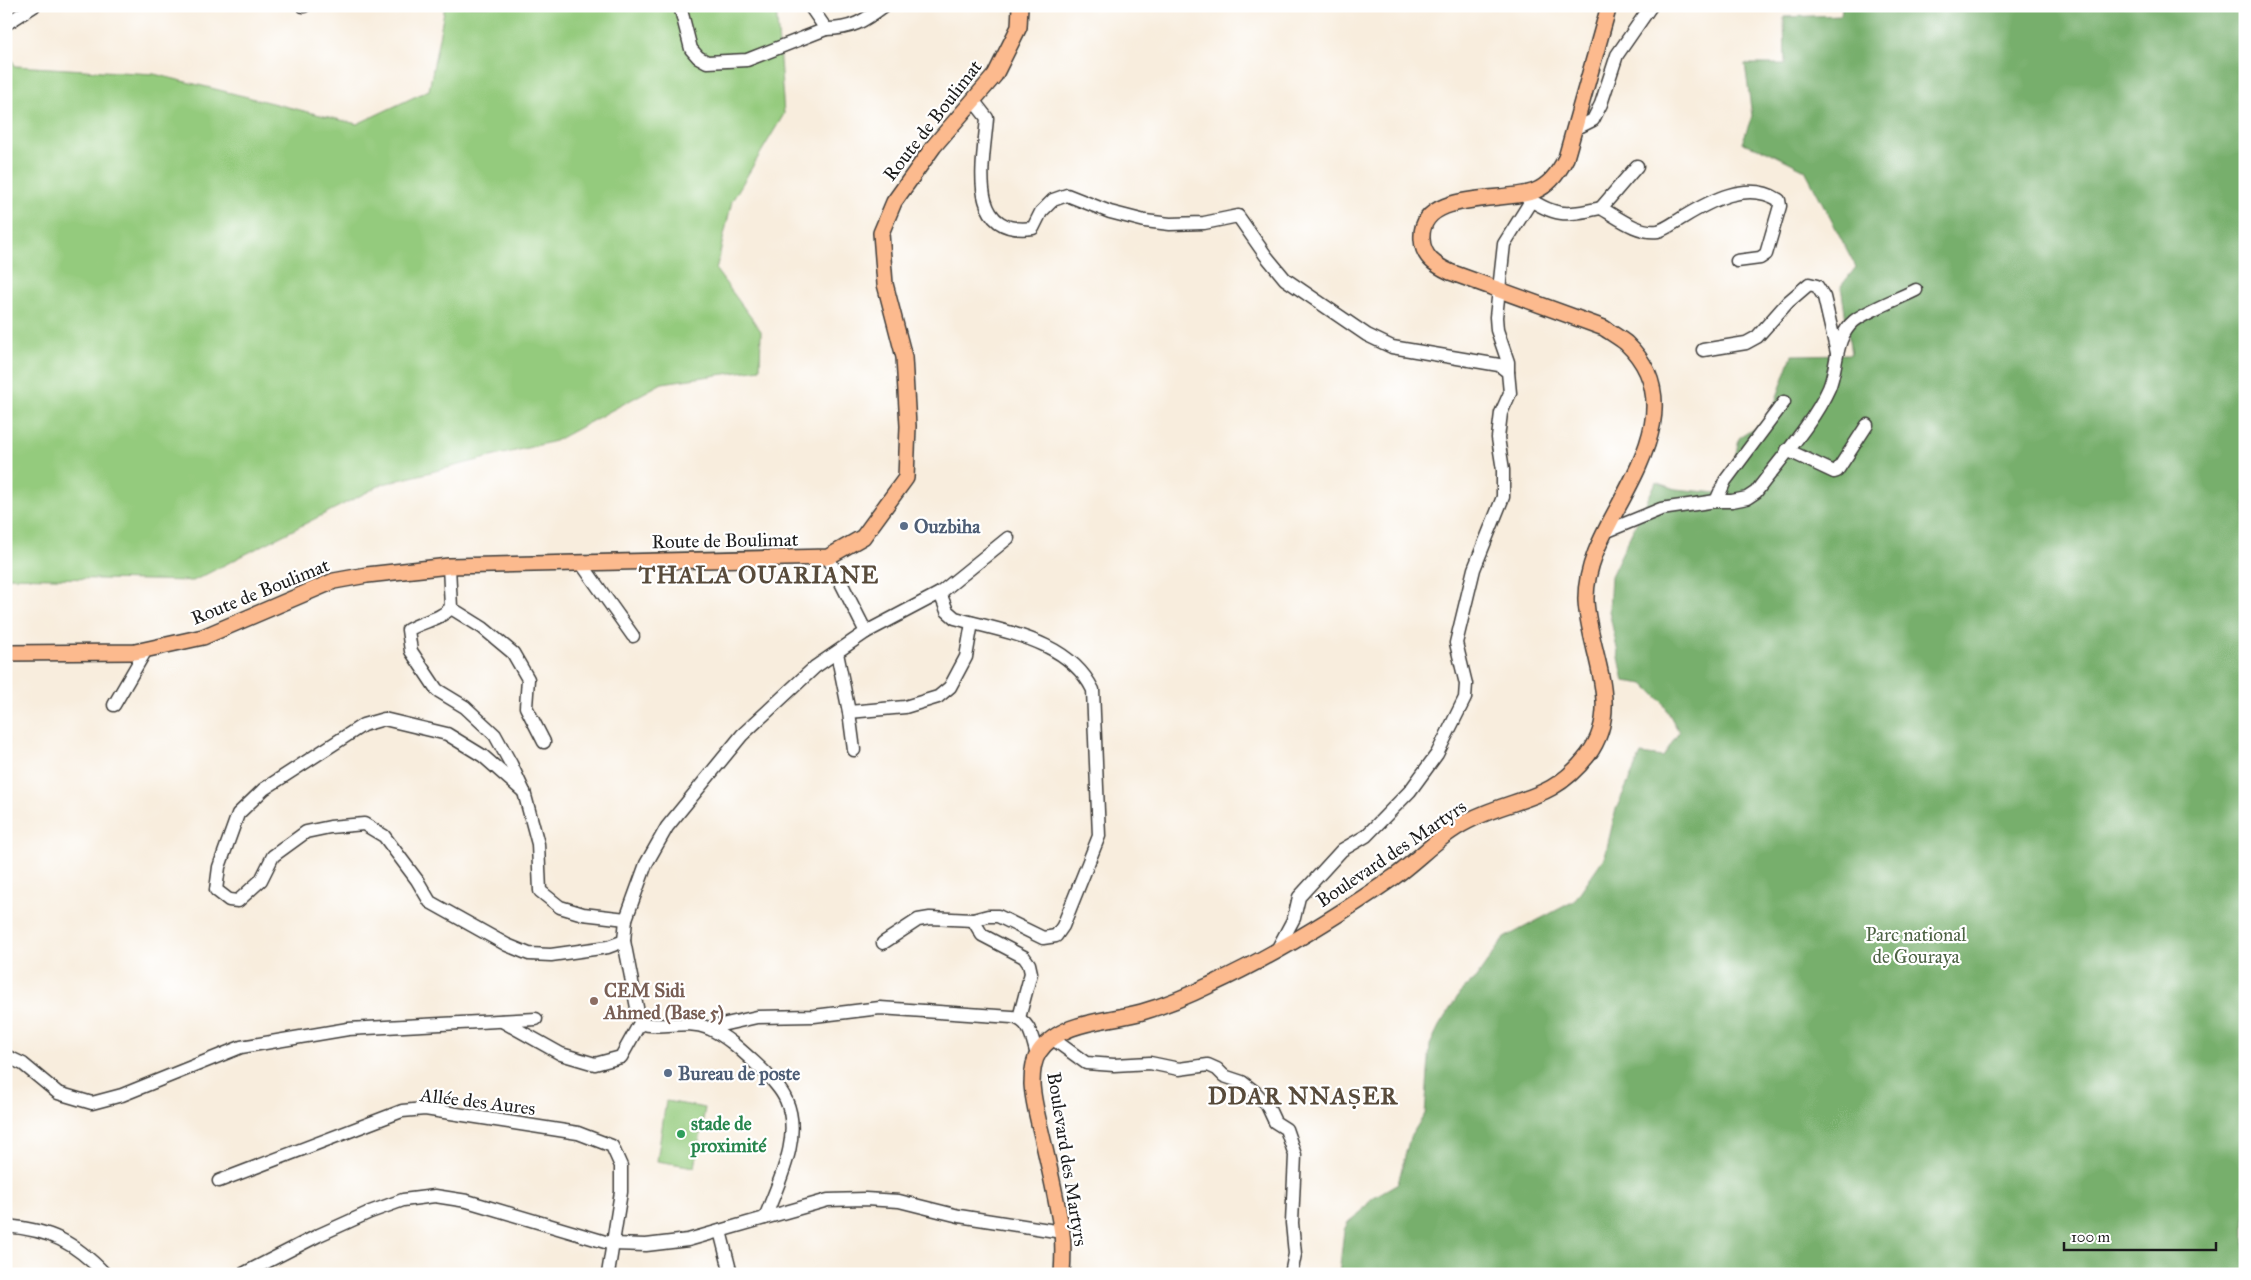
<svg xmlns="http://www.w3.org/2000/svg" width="2251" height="1280" viewBox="0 0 2251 1280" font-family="'IM FELL Great Primer',serif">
<rect width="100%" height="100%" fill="#fff"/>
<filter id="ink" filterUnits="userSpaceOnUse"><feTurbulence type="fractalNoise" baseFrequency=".02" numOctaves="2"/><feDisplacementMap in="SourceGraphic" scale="10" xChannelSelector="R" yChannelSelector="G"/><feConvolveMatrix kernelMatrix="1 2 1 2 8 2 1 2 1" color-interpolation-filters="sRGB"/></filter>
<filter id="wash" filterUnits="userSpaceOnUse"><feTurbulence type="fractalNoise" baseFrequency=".0096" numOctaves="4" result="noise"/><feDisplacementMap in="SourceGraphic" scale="20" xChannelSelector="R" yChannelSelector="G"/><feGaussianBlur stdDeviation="1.12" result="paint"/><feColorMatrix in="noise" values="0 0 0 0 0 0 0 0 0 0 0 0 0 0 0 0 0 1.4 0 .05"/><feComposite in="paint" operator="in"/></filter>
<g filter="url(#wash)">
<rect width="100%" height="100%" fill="#f8eddd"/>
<g fill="#94cb7d" stroke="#58744c">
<polygon points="445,6 776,6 784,114 732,201 716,270 761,331 760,369 662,383 555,441 383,484 193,581 6,577 6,48 15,66 154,74 357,124 429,90"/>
<polygon points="666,1101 705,1108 695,1167 657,1161"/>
</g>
<polygon fill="#77af6c" stroke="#4a6644" points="1842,6 2245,6 2245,1274 1339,1274 1344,1230 1348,1222 1362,1211 1372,1198 1398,1183 1410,1137 1425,1114 1430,1045 1439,1026 1460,993 1476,978 1504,938 1574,901 1605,856 1616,809 1641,754 1663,757 1679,732 1663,703 1644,684 1624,681 1609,611 1611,576 1656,482 1676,489 1728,494 1739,438 1769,419 1792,355 1851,354 1841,286 1856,267 1805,170 1767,151 1742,143 1752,116 1745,64 1785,64 1784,17 1841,15"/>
</g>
<g filter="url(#ink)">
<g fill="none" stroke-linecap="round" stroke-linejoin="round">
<defs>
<g id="minor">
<polyline points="303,6 304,6"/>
<polyline points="680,6 691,49 698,57 707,62 747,60 826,29"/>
<path d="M 810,6 L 826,29 C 852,29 864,21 884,6"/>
<polyline points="6,24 34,6"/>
<path d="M 973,100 L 987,118 C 984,159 965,237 1033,228 L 1041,212 L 1053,200 L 1067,195 L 1110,212 L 1145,221 L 1170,224 L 1204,223 L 1238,216 L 1266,256 L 1285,279 L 1367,335 L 1392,347 L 1499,365 L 1508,372 L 1510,393 L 1501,413 L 1498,438 L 1503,470 L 1503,497 L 1474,569 L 1456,643 L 1466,684 L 1465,698 L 1437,754 L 1410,791 L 1366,836 L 1342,850 L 1299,897 L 1294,918 L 1277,950"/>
<polyline points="1574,126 1581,126 1593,120 1601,104 1617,55 1651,6"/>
<path d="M 1523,195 C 1555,217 1564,216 1601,208 C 1617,217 1638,234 1658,231 C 1666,229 1675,222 1682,218 C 1710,201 1747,180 1779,200 L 1780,206 L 1766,254 L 1760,258 L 1737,261"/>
<polyline points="1601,208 1637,166"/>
<polyline points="1703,350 1746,343 1757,337 1788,302 1809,284 1817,286 1824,297 1837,353"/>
<polyline points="1508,372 1508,362 1497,330 1496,317 1504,244 1531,201"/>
<polyline points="1787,450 1834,472 1837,471 1867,425"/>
<polyline points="1716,501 1725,481 1784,402"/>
<path d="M 1605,532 L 1661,509 L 1716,501 L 1732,501 L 1747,498 L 1756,492 C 1778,462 1814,422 1829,388 C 1838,367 1834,338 1854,321 C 1866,311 1900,298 1916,290"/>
<polyline points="581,563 633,636"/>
<path d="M 449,566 L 451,608 C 437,621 425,620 408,630 L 411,651 L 437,690 L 465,707 L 495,735 L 511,764 L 524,792 L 538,844 L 540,891 L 560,907 L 583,914 L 626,919"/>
<polyline points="451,608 483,628 513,653 528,679 526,707 544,742"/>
<polyline points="866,632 940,593 1008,538"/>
<polyline points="837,653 849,712 854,750"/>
<polyline points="114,705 146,650"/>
<polyline points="849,712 905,707 938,697 950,687 966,657 972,623"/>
<polyline points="524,792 483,756 447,734 384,719 363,725 264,789 238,814 219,867 216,890 229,900 238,901 261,880 273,856 306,832 330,827 364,824 384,836 417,880 430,902 507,945 529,954 551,955 608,947 624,941"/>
<polyline points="973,920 982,935 1024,957 1029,964 1031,973 1019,1018"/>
<path d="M 883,943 L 918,920 L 930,918 L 973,920 L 988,916 L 998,916 L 1043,938 L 1056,936 L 1063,926 L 1099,836 L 1093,690 C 1068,639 1003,632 955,618 L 947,611 L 940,593"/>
<polyline points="502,1021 561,1054 595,1064 621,1057 640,1023 624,941 626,919 646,864 667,827 742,735 815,667 866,632 828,557"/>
<path d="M 640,1023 C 663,1030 685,1019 708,1028 C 726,1036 740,1049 754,1062 C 765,1072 780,1086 786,1100 C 803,1138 778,1182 765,1218"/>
<path d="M 708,1028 L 757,1017 L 814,1016 L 880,1008 L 1012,1017 C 1031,1020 1032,1039 1037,1055"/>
<polyline points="1053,1039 1086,1063 1114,1065 1150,1063 1179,1069 1208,1065 1217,1069 1224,1076 1242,1082 1255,1092 1267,1105 1275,1122 1286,1129 1295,1155 1292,1223 1295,1254 1291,1274"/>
<polyline points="6,1056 23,1064 58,1093 92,1103 122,1095 241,1047 348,1029 536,1019"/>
<polyline points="219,1181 402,1111 425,1109 578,1133 612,1146 621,1166 621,1192 608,1274"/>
<path d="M 6,1226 C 51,1230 74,1242 105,1274"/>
<polyline points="720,1231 731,1274"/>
<polyline points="243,1274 319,1235 370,1212 403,1200 435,1196 467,1201 612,1244 646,1245 688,1240 828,1200 865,1199 899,1201 959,1216 1062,1232"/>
</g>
<g id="major">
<polyline points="6,653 135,652 203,637 334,581 367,575 449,566 828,557 863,537 906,478 908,426 904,357 885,284 881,233 894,202 934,146 995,75 1019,27 1020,6"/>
<path d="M 1062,1274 C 1063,1259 1064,1242 1061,1227 C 1056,1197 1049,1166 1042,1136 C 1038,1119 1033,1101 1032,1084 C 1032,1073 1033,1061 1039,1052 C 1061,1020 1108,1022 1142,1012 C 1166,1005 1188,996 1210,985 C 1274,956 1336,917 1394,877 C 1419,859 1440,835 1468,821 C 1516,796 1551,803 1588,755 C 1624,707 1589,653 1586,601 C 1585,568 1602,536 1618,507 C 1646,455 1679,393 1626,343 C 1620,338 1611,333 1604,328 L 1450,272 C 1435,265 1423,257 1422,239 C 1419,189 1505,203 1535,191 C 1550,185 1559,172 1566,158 L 1609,6"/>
</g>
</defs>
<use href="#minor" stroke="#3d3b39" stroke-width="15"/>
<use href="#major" stroke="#3d3b39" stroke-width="18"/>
<use href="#minor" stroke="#fff" stroke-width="12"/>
<use href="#major" stroke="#fcba8e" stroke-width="15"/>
</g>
</g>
<g fill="#5c6f8a" stroke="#fff" stroke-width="2">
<circle cx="904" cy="526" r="5"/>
<circle cx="668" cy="1073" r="5"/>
</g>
<circle fill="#8d6e63" stroke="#fff" stroke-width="2" cx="594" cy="1001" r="5"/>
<circle fill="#2e9e5b" stroke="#fff" stroke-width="2" cx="681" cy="1134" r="5"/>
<g text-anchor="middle" stroke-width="4.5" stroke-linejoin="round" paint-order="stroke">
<g font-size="19" fill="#1c1c1c" stroke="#fff">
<text transform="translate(932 120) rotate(-52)" y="7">Route de Boulimat</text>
<text transform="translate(725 540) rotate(-1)" y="7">Route de Boulimat</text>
<text transform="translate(260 591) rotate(-22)" y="7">Route de Boulimat</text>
<text transform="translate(1391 853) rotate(-34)" y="7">Boulevard des Martyrs</text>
<text transform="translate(478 1101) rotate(7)" y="7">Allée des Aures</text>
<text transform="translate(1068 1159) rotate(81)" y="7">Boulevard des Martyrs</text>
</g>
<g font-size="19" font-weight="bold" fill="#4e5e75" stroke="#fff" text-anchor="start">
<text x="914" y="533">Ouzbiha</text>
<text x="678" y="1080">Bureau de poste</text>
</g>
<g font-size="19" fill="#4c6243" stroke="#fff">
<text x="1916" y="941">Parc national<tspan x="1916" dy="22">de Gouraya</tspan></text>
</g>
<g font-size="19" font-weight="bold" fill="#785e54" stroke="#fff" text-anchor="start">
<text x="604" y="997">CEM Sidi<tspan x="604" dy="22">Ahmed (Base 5)</tspan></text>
</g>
<g font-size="19" font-weight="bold" fill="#27864d" stroke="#fff" text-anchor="start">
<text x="691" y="1130">stade de<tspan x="691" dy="22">proximité</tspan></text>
</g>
<g font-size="24" font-weight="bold" letter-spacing="1" fill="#584b3b" stroke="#fff">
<text x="759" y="583">THALA OUARIANE</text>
<text x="1303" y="1104">DDAR NNAṢER</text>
</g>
</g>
<rect width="2251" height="1280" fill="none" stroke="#fff" stroke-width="25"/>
<path d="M2064 1242v8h152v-8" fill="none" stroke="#1c1c1c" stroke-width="2.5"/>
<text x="2071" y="1242" font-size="15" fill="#1c1c1c" stroke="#ffffff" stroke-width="4" paint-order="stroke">100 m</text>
</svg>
